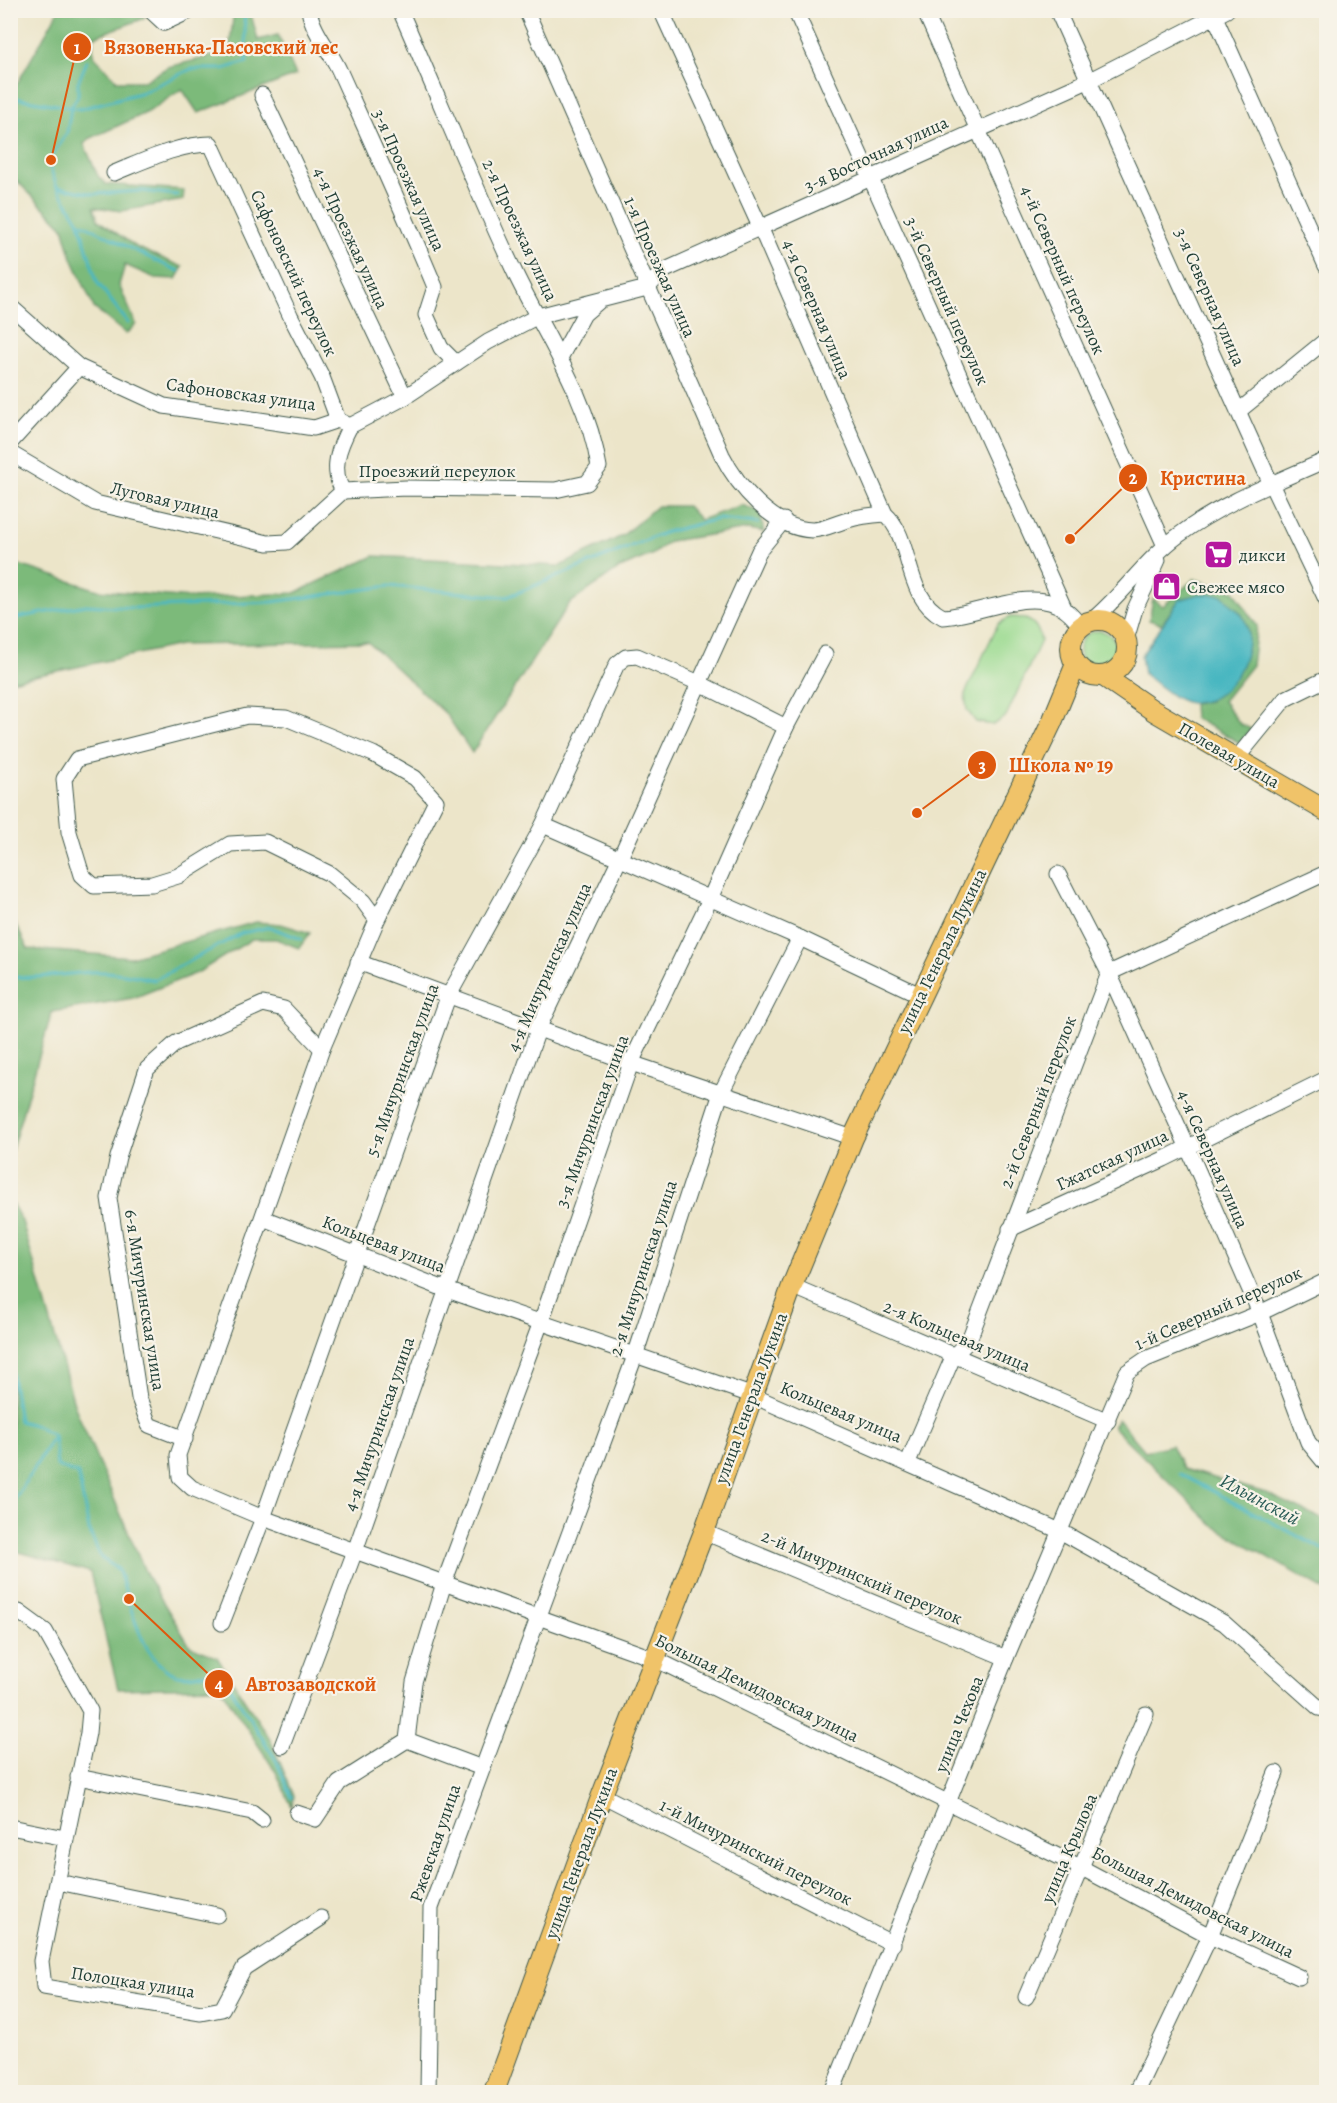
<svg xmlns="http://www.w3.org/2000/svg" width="1337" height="2103" viewBox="0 0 1337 2103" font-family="Alegreya,serif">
<rect width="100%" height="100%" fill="#f7f3e8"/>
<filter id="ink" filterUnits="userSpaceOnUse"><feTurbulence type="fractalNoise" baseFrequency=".0167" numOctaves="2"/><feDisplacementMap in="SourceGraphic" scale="12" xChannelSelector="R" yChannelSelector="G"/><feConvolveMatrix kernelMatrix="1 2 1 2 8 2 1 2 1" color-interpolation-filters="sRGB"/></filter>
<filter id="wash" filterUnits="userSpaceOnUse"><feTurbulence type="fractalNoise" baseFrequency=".008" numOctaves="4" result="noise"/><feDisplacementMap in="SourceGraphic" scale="24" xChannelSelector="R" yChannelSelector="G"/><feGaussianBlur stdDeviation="1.35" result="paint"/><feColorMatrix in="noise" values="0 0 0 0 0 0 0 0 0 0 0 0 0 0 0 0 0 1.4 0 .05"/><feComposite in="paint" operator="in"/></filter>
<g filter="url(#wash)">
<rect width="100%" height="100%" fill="#ece5c9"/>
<g fill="#9ada8f" stroke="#5c8c62" stroke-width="1.5">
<path d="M 1010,617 C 1028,617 1038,622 1041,641 L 1006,716 L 993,725 L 976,722 L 967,710 L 965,694 L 998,624 Z"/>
<circle cx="1098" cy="650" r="19"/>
</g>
<g fill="#7bba7a" stroke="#4d7c57" stroke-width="1.5">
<polygon points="59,10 141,11 145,18 93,37 93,55 117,81 144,81 168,67 229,52 234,10 250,11 258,40 278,35 296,75 198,113 182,89 148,112 89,139 84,144 98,176 106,184 184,190 183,200 122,211 94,207 98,220 138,248 183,267 176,279 155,278 125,265 119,285 136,324 126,334 94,308 72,258 63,227 11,175 10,88 14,89"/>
<polygon points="742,505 760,512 764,532 748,529 670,541 653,554 620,568 569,604 472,753 446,714 368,642 180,645 11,681 10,562 98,590 191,598 295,593 374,556 560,566 622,536 657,506 687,506 700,520"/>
<polygon points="1194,579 1234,591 1257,626 1252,665 1223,701 1240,724 1251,729 1240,743 1194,718 1193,704 1209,701 1179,600 1162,624 1149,620 1153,599 1163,606"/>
<polygon points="11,915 28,949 131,957 256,922 281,924 310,933 299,948 276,939 252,939 197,973 133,998 52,1012 11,1152"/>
<polygon points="11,1202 22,1221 75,1407 147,1576 190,1646 217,1657 271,1741 294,1796 292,1807 276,1772 220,1687 118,1689 90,1572 16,1551 11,1567"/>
<polygon points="1118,1419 1145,1451 1171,1445 1183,1469 1266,1493 1326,1521 1326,1591 1214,1526 1113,1427"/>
</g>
<path fill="#48b7c1" stroke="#347a7a" stroke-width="1.5" d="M 1199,594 L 1222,595 C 1228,602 1237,608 1242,615 C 1262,645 1231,703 1195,703 C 1177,704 1158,684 1144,674 L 1141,656 L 1179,600 Z"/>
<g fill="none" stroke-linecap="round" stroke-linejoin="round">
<g stroke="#48b7c1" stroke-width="3">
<polyline points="87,61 78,82 78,96 71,107 67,133 48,162 57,187 94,194 142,191 177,195"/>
<polyline points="10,97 80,109 143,92 191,69 223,69 247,62 244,13"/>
<polyline points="58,188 79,222 97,282 128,323"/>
<path d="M 79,222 C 113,238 144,257 179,271"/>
<polyline points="10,619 86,605 135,608 272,602 389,586 507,597 666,532 718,519 758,523"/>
<path d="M 10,977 C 39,979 62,974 90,972 C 112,971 133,975 154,980 L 242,933 L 270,927 L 301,939"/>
<path d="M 10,1363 L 19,1421 L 38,1426 L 54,1436 L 57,1466 L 78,1474 L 89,1530 L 101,1558 L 118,1569 C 130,1600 140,1664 178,1675 C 190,1678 207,1672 219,1670 L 276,1760 L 292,1798"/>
<polyline points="1180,1474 1326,1551"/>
<polyline points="10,1519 13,1502 54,1436"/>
</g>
</g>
</g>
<g filter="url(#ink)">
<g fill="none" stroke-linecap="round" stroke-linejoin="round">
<defs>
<g id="minor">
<polyline points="150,10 164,23 192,10"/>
<path d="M 309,10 C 313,33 331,51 340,72 C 372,143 405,215 435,287 L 426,315 L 441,348 L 456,363"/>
<path d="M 526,10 L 722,455 C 737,485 773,529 812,530 C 824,530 836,523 848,520 C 860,516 872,515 885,514"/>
<path d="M 661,10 L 761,229 L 885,514 C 914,539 902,596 943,617 C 977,615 1035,585 1065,610 C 1071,614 1076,621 1081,626"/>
<polyline points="795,10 1064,608"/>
<polyline points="924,10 1165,546"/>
<polyline points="1057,10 1271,484 1326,599"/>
<polyline points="1212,10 1326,266"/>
<polyline points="262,95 405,397"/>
<path d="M 114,173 C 144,161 178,144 211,144 L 291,317 L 322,377 L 338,420"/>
<polyline points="10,306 79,367 164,406 314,428 338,420 350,426 405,397 488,342 538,316 647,288 663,271 1090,80 1227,10"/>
<polyline points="560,358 584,314 598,302"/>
<polyline points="1240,410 1326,340"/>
<polyline points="10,443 79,367"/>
<path d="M 10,453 L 95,503 L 268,543 L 287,542 L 343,491 L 406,488 L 555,490 L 587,483 L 599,467 C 588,397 546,337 516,275 C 475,188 439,98 400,10"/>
<path d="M 343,491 C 330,469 339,447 350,426"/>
<path d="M 1090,622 C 1122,596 1145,560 1179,535 C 1223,502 1277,482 1326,460"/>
<polyline points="1126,640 1135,609 1158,560"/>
<polyline points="1237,758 1285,699 1326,679"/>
<polyline points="543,825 800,938 920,995"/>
<polyline points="1058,874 1109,973 1187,1146 1260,1313 1308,1442 1326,1464"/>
<polyline points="377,920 363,901 330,874 265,842 230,844 178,876 152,884 94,886 82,875 69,832 64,779 77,759 247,716 286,718 373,754 415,778 436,801 377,920 322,1049 178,1455 180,1477 192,1488 263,1518 655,1659 1082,1868 1210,1936 1299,1977"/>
<polyline points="358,962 631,1063 853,1138"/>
<polyline points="263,1218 447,1290 751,1395 1060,1531 1224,1623 1319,1708 1326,1709"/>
<polyline points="1010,1229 1164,1159 1326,1079"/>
<polyline points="792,1286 1108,1421"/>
<polyline points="185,1439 149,1425 139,1398 109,1198 118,1157 147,1069 176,1043 263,1004 284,1009 322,1049"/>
<polyline points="908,1462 953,1357 969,1340 1109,973 1326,873"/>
<polyline points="704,1532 1006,1658"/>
<polyline points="10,1610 19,1612 45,1631 90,1711 88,1733 41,1961 44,1987 201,2013 222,2009 244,1968 321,1918"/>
<polyline points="222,1623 263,1518 448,997 543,825 617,664 626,657 637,656 699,683 786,727"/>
<polyline points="407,1740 414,1682 444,1583 541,1322 631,1063 709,901 786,727 825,654"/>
<polyline points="282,1746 355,1551 539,1027 620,858 759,551 784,520"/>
<polyline points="78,1777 252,1812 262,1820"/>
<polyline points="602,1795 893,1944"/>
<polyline points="297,1813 315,1819 339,1783 407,1740 482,1768"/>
<polyline points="10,1827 65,1838"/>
<polyline points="58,1882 217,1915"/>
<polyline points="1026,1997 1146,1714"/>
<polyline points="428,2092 431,1908 635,1356 721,1093 800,938"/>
<polyline points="832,2092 1006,1658 1127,1372 1146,1359 1260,1313 1326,1281"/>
<polyline points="1136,2092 1210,1936 1276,1773"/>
</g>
<g id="major">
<circle cx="1099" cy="648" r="28"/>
<polyline points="1103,676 1154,711 1326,811"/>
<polyline points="494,2092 602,1795 704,1532 792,1286 853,1138 1052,722 1076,664"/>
</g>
</defs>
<use href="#minor" stroke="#3e564a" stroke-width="17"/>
<use href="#major" stroke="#3e564a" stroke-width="22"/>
<use href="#minor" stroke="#fff" stroke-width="15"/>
<use href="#major" stroke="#f0c369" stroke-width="20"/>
</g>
</g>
<defs>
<symbol id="supermarket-square" viewBox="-11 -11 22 22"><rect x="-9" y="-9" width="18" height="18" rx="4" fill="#b5179e" stroke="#f7f3e8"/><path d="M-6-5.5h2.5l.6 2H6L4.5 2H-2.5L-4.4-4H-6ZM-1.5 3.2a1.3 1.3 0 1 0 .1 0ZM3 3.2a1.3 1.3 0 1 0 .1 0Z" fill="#fff"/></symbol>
<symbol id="shop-square" viewBox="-11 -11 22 22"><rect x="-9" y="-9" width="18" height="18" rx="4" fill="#b5179e" stroke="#f7f3e8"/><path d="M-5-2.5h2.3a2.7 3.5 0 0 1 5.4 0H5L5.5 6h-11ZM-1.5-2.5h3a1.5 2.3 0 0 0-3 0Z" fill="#fff"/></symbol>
</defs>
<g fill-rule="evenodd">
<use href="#supermarket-square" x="1202" y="538" width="33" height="33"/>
<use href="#shop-square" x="1150" y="570" width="33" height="33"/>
</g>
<g text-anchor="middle" stroke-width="4.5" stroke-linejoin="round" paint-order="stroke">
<g font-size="18" fill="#1f3d34" stroke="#f7f3e8">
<text transform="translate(876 154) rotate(-25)" y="6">3-я Восточная улица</text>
<text transform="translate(409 180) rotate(66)" y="6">3-я Проезжая улица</text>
<text transform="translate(520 230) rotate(65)" y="6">2-я Проезжая улица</text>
<text transform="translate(351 238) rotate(65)" y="6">4-я Проезжая улица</text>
<text transform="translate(660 267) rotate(66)" y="6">1-я Проезжая улица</text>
<text transform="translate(1063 270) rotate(66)" y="6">4-й Северный переулок</text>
<text transform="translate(294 273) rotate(65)" y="6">Сафоновский переулок</text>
<text transform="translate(1210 297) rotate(66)" y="6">3-я Северная улица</text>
<text transform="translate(947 301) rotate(66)" y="6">3-й Северный переулок</text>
<text transform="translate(817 309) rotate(67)" y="6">4-я Северная улица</text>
<text transform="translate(241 394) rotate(8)" y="6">Сафоновская улица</text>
<text x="437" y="477">Проезжий переулок</text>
<text transform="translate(165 500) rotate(13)" y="6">Луговая улица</text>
<text transform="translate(1229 755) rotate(30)" y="6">Полевая улица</text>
<text transform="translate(942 951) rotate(-64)" y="6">улица Генерала Лукина</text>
<text transform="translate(549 967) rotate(-66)" y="6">4-я Мичуринская улица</text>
<text transform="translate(402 1070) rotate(-70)" y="6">5-я Мичуринская улица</text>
<text transform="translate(1038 1102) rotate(-69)" y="6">2-й Северный переулок</text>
<text transform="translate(592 1121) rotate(-70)" y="6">3-я Мичуринская улица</text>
<text transform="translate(1213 1159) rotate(66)" y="6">4-я Северная улица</text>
<text transform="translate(1112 1160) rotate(-25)" y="6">Гжатская улица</text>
<text transform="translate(384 1244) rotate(21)" y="6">Кольцевая улица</text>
<text transform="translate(643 1268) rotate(-72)" y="6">2-я Мичуринская улица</text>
<text transform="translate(145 1300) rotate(81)" y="6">6-я Мичуринская улица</text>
<text transform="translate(1218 1308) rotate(-24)" y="6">1-й Северный переулок</text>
<text transform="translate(957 1336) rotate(23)" y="6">2-я Кольцевая улица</text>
<text transform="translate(751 1398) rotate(-70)" y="6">улица Генерала Лукина</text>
<text transform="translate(841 1412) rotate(23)" y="6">Кольцевая улица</text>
<text transform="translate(379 1424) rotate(-71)" y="6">4-я Мичуринская улица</text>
<text transform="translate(862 1577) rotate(23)" y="6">2-й Мичуринский переулок</text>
<text transform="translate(757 1688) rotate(26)" y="6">Большая Демидовская улица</text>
<text transform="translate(959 1724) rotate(-68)" y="6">улица Чехова</text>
<text transform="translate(435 1843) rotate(-71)" y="6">Ржевская улица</text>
<text transform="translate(1069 1848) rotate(-67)" y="6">улица Крылова</text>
<text transform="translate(756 1852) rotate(27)" y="6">1-й Мичуринский переулок</text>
<text transform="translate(581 1853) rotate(-70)" y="6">улица Генерала Лукина</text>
<text transform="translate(1193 1902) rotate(27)" y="6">Большая Демидовская улица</text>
<text transform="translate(133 1982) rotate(9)" y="6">Полоцкая улица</text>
</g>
<g font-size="18" fill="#1f3d34" stroke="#f7f3e8" text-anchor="start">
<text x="1239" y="561">дикси</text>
<text x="1187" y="593">Свежее мясо</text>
</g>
<g font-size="20" font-style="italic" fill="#295c57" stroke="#f7f3e8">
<text transform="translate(1260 1499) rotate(28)" y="7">Ильинский</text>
</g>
</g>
<path fill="none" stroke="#de580e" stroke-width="2" d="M51 160L77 47M1070 539L1133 478M917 813L982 765M129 1599L219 1684"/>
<g fill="#de580e" stroke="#f7f3e8" stroke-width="2">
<circle cx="51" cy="160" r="6"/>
<circle cx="1070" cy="539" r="6"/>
<circle cx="917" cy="813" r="6"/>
<circle cx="129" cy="1599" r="6"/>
<circle cx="77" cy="47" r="15"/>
<circle cx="1133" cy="478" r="15"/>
<circle cx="982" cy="765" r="15"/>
<circle cx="219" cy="1684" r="15"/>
</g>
<g font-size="18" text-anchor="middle" font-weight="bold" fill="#fff">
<text x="77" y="54">1</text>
<text x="1133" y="484">2</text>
<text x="982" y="772">3</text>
<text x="219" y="1690">4</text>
</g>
<g font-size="20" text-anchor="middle" font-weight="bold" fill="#de580e" stroke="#f7f3e8" stroke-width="4.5" stroke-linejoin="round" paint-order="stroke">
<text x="221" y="54">Вязовенька-Пасовский лес</text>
<text x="1203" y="485">Кристина</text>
<text x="1061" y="772">Школа № 19</text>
<text x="311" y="1691">Автозаводской</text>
</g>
<rect width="1337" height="2103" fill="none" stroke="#f7f3e8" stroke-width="36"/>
</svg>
